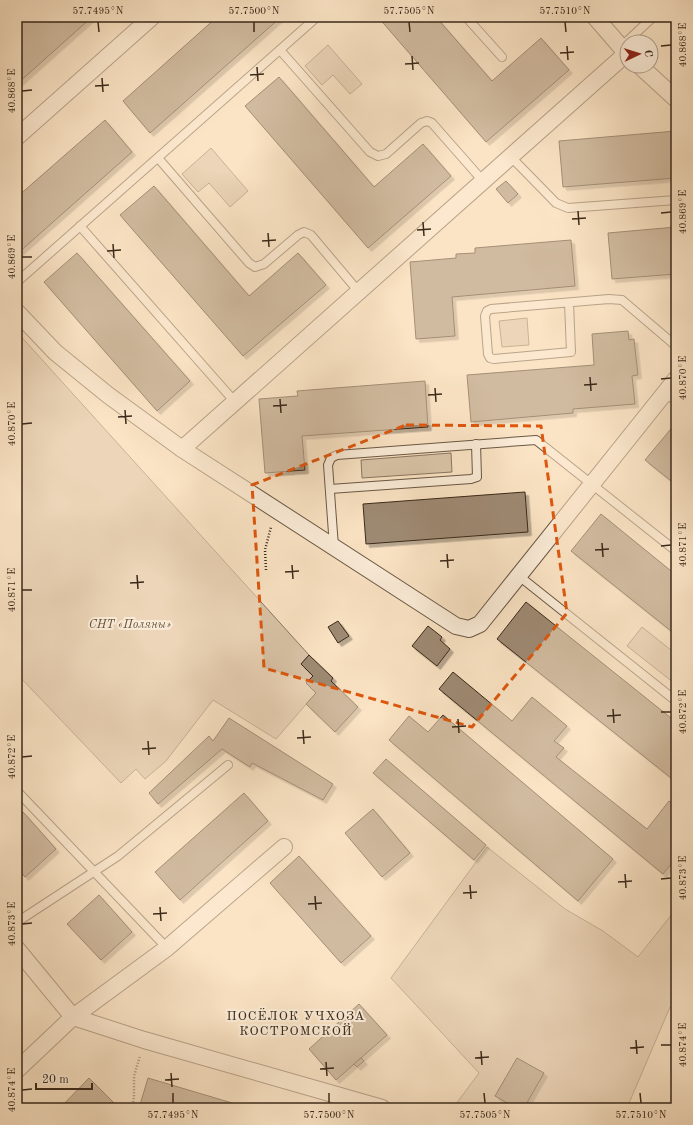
<svg xmlns="http://www.w3.org/2000/svg" width="693" height="1125" viewBox="0 0 693 1125" font-family="'Old Standard TT',serif">
<defs>
<filter id="shadow"><feDropShadow dx="3.5" dy="3.5" stdDeviation="0" flood-color="#0004"/></filter>
</defs>
<rect width="100%" height="100%" fill="#fbe4c5"/>
<filter id="stains"><feTurbulence type="fractalNoise" baseFrequency=".005" numOctaves="4"/><feColorMatrix values="0 0 0 0 .2 0 0 0 0 .09 0 0 0 0 .02 0 0 0 .5 -.17"/></filter>
<radialGradient id="worn" r=".72"><stop offset=".6" stop-color="#630" stop-opacity="0"/><stop offset="1" stop-color="#630" stop-opacity=".3"/></radialGradient>
<g fill="#dac4a8" stroke="#8a7661">
<polygon points="328,45 362,84 350,94 333,75 322,85 305,66"/>
<polygon points="211,148 248,191 230,207 209,183 198,192 182,174"/>
<polygon points="527,318 529,345 502,347 499,321"/>
<polygon points="17,332 309,655 301,664 313,676 306,683 316,693 276,739 213,700 166,761 145,779 136,769 121,783 17,674"/>
<polygon points="451,453 452,472 362,478 361,460"/>
<polygon points="642,627 676,654 676,681 674,683 627,646"/>
<polygon points="487,847 565,909 603,931 638,957 676,909 676,1008 670,1007 627,1108 453,1108 479,1073 391,978"/>
</g>
<g fill="#9e8a73" stroke="#3a291a" filter="url(#shadow)">
<polygon points="28,17 92,17 17,84 17,27"/>
<polygon points="217,17 281,17 150,133 123,101"/>
<polygon points="378,17 436,17 492,81 541,38 569,70 486,142"/>
<polygon points="279,77 374,187 423,144 451,176 368,248 245,106"/>
<polygon points="105,120 132,152 17,254 17,197"/>
<polygon points="676,131 676,178 563,187 559,141"/>
<polygon points="506,181 518,194 508,203 496,189"/>
<polygon points="154,186 249,296 298,253 326,285 243,356 120,215"/>
<polygon points="676,227 676,274 612,279 608,233"/>
<polygon points="571,240 575,286 452,297 455,336 416,339 410,262 456,258 456,254 475,253 475,248"/>
<polygon points="77,253 190,381 157,411 44,282"/>
<polygon points="628,331 629,340 634,339 638,375 632,376 635,404 573,409 573,413 471,422 467,375 594,365 592,334"/>
<polygon points="425,381 428,427 302,436 305,470 265,473 259,399 298,396 297,391"/>
<polygon points="675,424 676,425 676,485 645,460"/>
<polygon points="525,492 528,532 366,544 363,504"/>
<polygon points="601,514 676,575 676,635 571,551"/>
<polygon points="526,602 676,722 676,782 497,639"/>
<polygon points="338,621 349,636 338,643 328,627"/>
<polygon points="428,626 442,637 440,640 450,649 437,666 412,646"/>
<polygon points="309,655 333,678 331,681 358,707 335,732 306,704 316,693 306,683 313,676 301,664"/>
<polygon points="453,672 512,721 532,697 567,726 554,741 564,748 556,757 647,829 669,801 676,806 676,858 663,874 439,689"/>
<polygon points="443,715 613,859 578,901 389,740 409,716 428,732"/>
<polygon points="229,718 333,784 323,800 252,763 250,767 222,749 158,804 149,793 209,736 213,741"/>
<polygon points="386,759 486,845 474,860 373,773"/>
<polygon points="244,793 268,821 180,900 155,872"/>
<polygon points="373,809 410,853 382,877 345,833"/>
<polygon points="23,812 56,849 25,877 17,868 17,818"/>
<polygon points="299,856 371,936 341,963 270,883"/>
<polygon points="99,895 132,932 101,960 67,924"/>
<polygon points="359,1004 387,1035 336,1080 309,1049"/>
<polygon points="361,1058 364,1061 357,1067 354,1064"/>
<polygon points="517,1058 544,1073 524,1108 516,1108 495,1096"/>
<polygon points="89,1078 116,1105 114,1108 60,1108"/>
<polygon points="148,1078 249,1108 139,1108"/>
</g>
<g fill="none" stroke-linecap="round" stroke-linejoin="round">
<defs>
<g id="lane">
<polyline points="466,17 502,57"/>
<polyline points="621,47 653,17"/>
<polyline points="280,50 370,152 378,156 386,154 421,123 427,121 432,123 483,181"/>
<polyline points="511,157 556,203 568,208 676,200"/>
<polyline points="158,158 249,263 255,267 264,264 298,235 304,232 311,235 359,292"/>
<polyline points="80,226 235,402"/>
<polyline points="17,282 317,17"/>
<polyline points="569,303 571,352 494,359 490,358 488,354 485,316 487,311 491,309 609,299 622,300 676,346"/>
<polyline points="665,393 676,401"/>
<polyline points="330,489 471,479 477,477 476,444"/>
<polyline points="334,547 328,465 331,458 337,455 536,440 676,551"/>
<polyline points="519,576 676,701"/>
<polyline points="17,791 167,948"/>
<polyline points="17,922 118,856 228,765"/>
</g>
<g id="street">
<polyline points="595,17 627,54"/>
<polyline points="640,66 676,99"/>
<polyline points="17,137 152,17"/>
<polyline points="17,312 55,352 108,395 182,449 456,626 469,629 480,624 676,379"/>
<polyline points="182,449 627,53"/>
<polyline points="17,949 73,1017 144,1040 382,1108"/>
<polyline points="17,1070 73,1017 167,948 284,847"/>
</g>
</defs>
<use href="#lane" stroke="#6a5845" stroke-width="10"/>
<use href="#street" stroke="#6a5845" stroke-width="18"/>
<g stroke="#3a291a" stroke-width="2.5" stroke-dasharray="1 2" stroke-linecap="butt">
<polyline points="266,570 265,550 271,527"/>
<polyline points="132,1108 134,1097 134,1076 140,1056"/>
</g>
<use href="#lane" stroke="#fcedd9" stroke-width="8"/>
<use href="#street" stroke="#fcedd9" stroke-width="16"/>
</g>
<path d="M0 0H693V1125H0ZM 406,425 L 541,426 L 567,613 L 472,727 L 264,668 L 252,485 Z" fill="#fbe4c5" fill-opacity=".55" fill-rule="evenodd"/>
<path fill="none" stroke="#df570d" stroke-width="3" stroke-dasharray="8 5" stroke-linejoin="round" d="M 406,425 L 541,426 L 567,613 L 472,727 L 264,668 L 252,485 Z"/>
<path fill="none" stroke="#3a291a" stroke-width="1.5" d="M 98,22 L 99,32M 254,22 L 254,32M 409,22 L 410,32M 565,22 L 566,32M 567,46 L 568,60M 661,46 L 671,45M 560,53 L 574,52M 412,56 L 413,70M 405,64 L 419,63M 257,67 L 258,81M 250,75 L 264,74M 102,78 L 103,92M 95,86 L 109,85M 22,91 L 32,90M 578,211 L 579,225M 661,213 L 671,212M 572,219 L 586,218M 423,222 L 424,236M 417,230 L 431,229M 268,233 L 269,247M 262,241 L 276,240M 113,244 L 114,258M 107,251 L 121,250M 22,257 L 32,257M 590,377 L 591,391M 661,379 L 671,378M 584,385 L 597,384M 435,388 L 436,402M 428,395 L 442,394M 280,399 L 281,413M 273,406 L 287,405M 125,410 L 126,424M 118,417 L 132,416M 22,424 L 32,423M 602,543 L 603,557M 661,546 L 671,545M 595,550 L 609,549M 447,554 L 448,568M 440,561 L 454,560M 292,565 L 293,579M 285,572 L 299,571M 137,575 L 138,589M 130,583 L 144,582M 22,590 L 32,590M 613,709 L 614,723M 661,712 L 671,712M 607,716 L 621,715M 458,719 L 459,733M 452,727 L 466,726M 303,730 L 304,744M 297,738 L 311,737M 148,741 L 149,755M 142,749 L 156,748M 22,757 L 32,756M 625,874 L 626,888M 661,879 L 671,878M 618,882 L 632,881M 470,885 L 471,899M 463,893 L 477,892M 315,896 L 316,910M 308,904 L 322,903M 160,907 L 161,921M 153,914 L 167,913M 22,924 L 32,923M 636,1040 L 637,1054M 661,1045 L 671,1045M 630,1048 L 644,1047M 481,1051 L 482,1065M 475,1058 L 489,1057M 326,1062 L 327,1076M 320,1069 L 334,1068M 171,1073 L 172,1087M 165,1080 L 179,1079M 22,1090 L 32,1089M 173,1093 L 173,1103M 329,1093 L 329,1103M 484,1093 L 485,1103M 640,1093 L 641,1103"/>
<g text-anchor="middle" stroke-width="4" stroke-linejoin="round" paint-order="stroke">
<g font-size="12" font-style="italic" fill="#62503e" stroke="#fcedd9">
<text x="130" y="628">СНТ «Поляны»</text>
</g>
<g font-size="13" letter-spacing="1" fill="#3a291a" stroke="#fcedd9">
<text x="296" y="1020">ПОСЁЛОК УЧХОЗА<tspan x="296" dy="15">КОСТРОМСКОЙ</tspan></text>
</g>
</g>
<rect width="693" height="1125" fill="none" stroke="#fbe4c5" stroke-width="44"/>
<g transform="translate(639 54) rotate(86)"><circle r="19" fill="#fcedd9" stroke="#ae9f8d"/>
<path d="M0-3L7 15L0 10L-7 15Z" fill="#8f2418"/>
<text y="-6" font-size="11" font-weight="bold" text-anchor="middle" fill="#3a291a">С</text>
</g>
<path d="M36 1083v6h56v-6" fill="none" stroke="#3a291a" stroke-width="2"/>
<text x="42" y="1083" font-size="12" fill="#3a291a" stroke="#fcedd9" stroke-width="3" paint-order="stroke">20 m</text>
<rect x="22" y="22" width="649" height="1081" fill="none" stroke="#3a291a" stroke-width="1.5"/>
<g font-size="10" text-anchor="middle" fill="#3a291a">
<text x="98" y="14">57.7495°N</text>
<text x="254" y="14">57.7500°N</text>
<text x="409" y="14">57.7505°N</text>
<text x="565" y="14">57.7510°N</text>
<text transform="translate(682 45) rotate(-90)" y="4">40.868°E</text>
<text transform="translate(11 91) rotate(-90)" y="4">40.868°E</text>
<text transform="translate(682 212) rotate(-90)" y="4">40.869°E</text>
<text transform="translate(11 257) rotate(-90)" y="4">40.869°E</text>
<text transform="translate(682 378) rotate(-90)" y="4">40.870°E</text>
<text transform="translate(11 424) rotate(-90)" y="4">40.870°E</text>
<text transform="translate(682 545) rotate(-90)" y="4">40.871°E</text>
<text transform="translate(11 590) rotate(-90)" y="4">40.871°E</text>
<text transform="translate(682 712) rotate(-90)" y="4">40.872°E</text>
<text transform="translate(11 757) rotate(-90)" y="4">40.872°E</text>
<text transform="translate(682 878) rotate(-90)" y="4">40.873°E</text>
<text transform="translate(11 924) rotate(-90)" y="4">40.873°E</text>
<text transform="translate(682 1045) rotate(-90)" y="4">40.874°E</text>
<text transform="translate(11 1090) rotate(-90)" y="4">40.874°E</text>
<text x="173" y="1118">57.7495°N</text>
<text x="329" y="1118">57.7500°N</text>
<text x="485" y="1118">57.7505°N</text>
<text x="641" y="1118">57.7510°N</text>
</g>
<rect width="100%" height="100%" filter="url(#stains)"/>
<rect width="100%" height="100%" fill="url(#worn)"/>
</svg>
